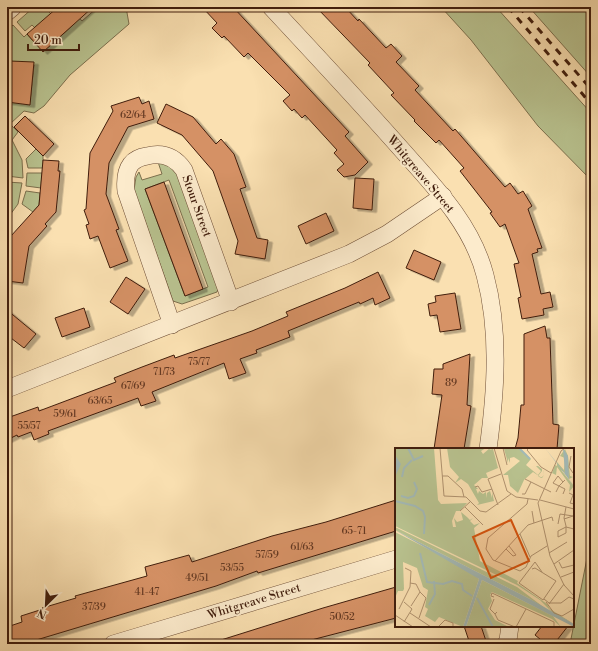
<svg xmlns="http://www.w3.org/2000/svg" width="598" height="651" viewBox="0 0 598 651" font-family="'Libre Bodoni',serif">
<defs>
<filter id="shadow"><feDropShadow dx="4.5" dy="2.5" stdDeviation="0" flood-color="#0004"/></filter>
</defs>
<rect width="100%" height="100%" fill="#fae0b1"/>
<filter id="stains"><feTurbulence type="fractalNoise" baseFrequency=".005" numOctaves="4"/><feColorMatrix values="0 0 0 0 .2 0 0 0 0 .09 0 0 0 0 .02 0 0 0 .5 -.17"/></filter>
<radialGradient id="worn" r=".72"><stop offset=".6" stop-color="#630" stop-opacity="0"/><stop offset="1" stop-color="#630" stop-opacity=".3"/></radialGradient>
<g fill="#b9c390" stroke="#7c704e" fill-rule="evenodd">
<polygon points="34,7 52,7 48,11 53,16 37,30 32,25 25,31 17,22"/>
<polygon points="98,7 126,7 129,24 70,75 44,106 34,113 24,111 10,124 18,132 12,140 22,160 23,178 7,176 7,102 30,102 34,65 10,61 11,58 7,57 7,30 13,25 24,37 27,34 32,40 33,39 44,51 72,26 62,14 71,9 82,21"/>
<polygon points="441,7 496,7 591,113 591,180 538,126 471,40"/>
<polygon points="529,7 591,7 591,77"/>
<polygon points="36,149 43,156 43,168 28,168 26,159"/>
<path d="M 157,159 L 178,170 L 219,286 L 217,292 L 182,304 L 173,301 L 134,190 L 136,177 L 139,172 L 142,180 L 162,174 ZM 169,180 L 208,287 L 185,296 L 145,189 Z"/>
<polygon points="27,173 42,173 41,188 26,186"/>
<polygon points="7,182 22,183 18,204 7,219"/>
<polygon points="26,191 40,193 39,205 33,212 22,204"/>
<polygon points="591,538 591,644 570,644"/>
</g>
<g fill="#d59165" stroke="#401d0d" filter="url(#shadow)">
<polygon points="58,7 93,7 43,52 27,34"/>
<polygon points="202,7 233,7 349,132 345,136 368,162 355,175 344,177 337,170 344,164 334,153 337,150 305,115 302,118 294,109 292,111 283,101 290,95 248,53 244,57 224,36 222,38 212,28 217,23"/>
<polygon points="316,7 345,7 358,21 359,19 386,48 391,44 402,56 396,62 419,86 415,90 453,131 455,129 505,187 510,183 518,194 523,191 532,206 528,209 542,248 537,249 538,252 532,254 541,294 550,292 553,307 543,309 544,315 522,319 518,298 521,297 514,264 519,263 505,224 500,227 490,213 492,212 460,171 464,168 439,140 436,143 414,121 415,120 391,95 394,93 368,65 370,63"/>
<polygon points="10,61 34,62 30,105 7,102"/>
<polygon points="139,97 142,104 149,101 154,119 128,127 109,163 106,194 119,229 116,230 128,261 110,268 98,236 90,239 86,225 89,224 84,210 86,209 90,153 113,111 111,106"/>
<polygon points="166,104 193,117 216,144 221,139 234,154 246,187 240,189 257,238 268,240 265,259 235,254 238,241 213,171 182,135 157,123"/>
<polygon points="25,116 54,144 43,156 14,127"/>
<polygon points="43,160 59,161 58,171 60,171 56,212 45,224 47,226 29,246 23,283 7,281 7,260 11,236 39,205"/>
<polygon points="355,178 374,179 372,210 353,208"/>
<polygon points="164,182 203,289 185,296 145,189"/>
<polygon points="326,213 334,231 306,244 298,226"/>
<polygon points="414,250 441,262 434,280 406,268"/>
<polygon points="378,272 390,298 375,305 373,298 360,304 359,302 288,331 290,337 256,350 257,353 240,359 246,373 229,379 224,363 152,392 156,401 141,406 138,398 48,431 49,434 34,440 31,432 18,437 17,435 7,440 7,418 38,407 39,411 116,382 114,378 142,367 174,355 175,358 252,331 288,316 286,312 345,288"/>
<polygon points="126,277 145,289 128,314 110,302"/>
<polygon points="455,293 461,329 440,332 437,315 430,316 428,304 436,302 435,296"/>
<polygon points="84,308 90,327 62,337 55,318"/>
<polygon points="7,310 36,334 24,348 7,335"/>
<polygon points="545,326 547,338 550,338 553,424 559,425 557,449 515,449 518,438 521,405 524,405 524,334"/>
<polygon points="470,354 467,405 471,406 464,449 434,449 442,395 432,394 434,369 443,369 443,364"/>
<polygon points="396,500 396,531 258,573 257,571 216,586 23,644 7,644 7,627 22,622 21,616 43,609 42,608 76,598 75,596 147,576 145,567 189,555 192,562 272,536 326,522"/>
<polygon points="396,587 396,618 296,644 222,644 221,640 323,608"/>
<polygon points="464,626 481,626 487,644 470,644"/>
<polygon points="542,626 568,626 554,644 546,644 535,635"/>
</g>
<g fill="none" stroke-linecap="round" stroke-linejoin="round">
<defs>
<g id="street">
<path d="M 271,7 C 312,51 354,96 394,141 C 429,181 471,221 485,275 C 500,331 496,391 488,449"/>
<polyline points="7,12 13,7"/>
<path d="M 172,325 L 126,191 C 125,182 125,172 131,164 C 135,159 141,157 147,156 C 163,152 175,157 184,170 L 231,302"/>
<polyline points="7,389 349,254 387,234 443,196"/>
<polyline points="113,644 396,559"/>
<polyline points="506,644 508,640 510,626"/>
</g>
</defs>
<use href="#street" stroke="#6e4e36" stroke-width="18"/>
<use href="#street" stroke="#fcebcc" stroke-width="17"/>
<g stroke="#401d0d" stroke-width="3" stroke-dasharray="7 7" stroke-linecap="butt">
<polyline points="508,7 591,104"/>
<polyline points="519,7 591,89"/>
</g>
</g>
<g text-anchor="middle" stroke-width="4" stroke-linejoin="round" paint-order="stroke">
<g font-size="10" fill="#653a23">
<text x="133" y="118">62/64</text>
<text x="199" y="365">75/77</text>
<text x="164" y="375">71/73</text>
<text x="451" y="386">89</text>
<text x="133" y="389">67/69</text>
<text x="100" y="404">63/65</text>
<text x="65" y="417">59/61</text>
<text x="29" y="429">55/57</text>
<text x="354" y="534">65-71</text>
<text x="302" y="550">61/63</text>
<text x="267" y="558">57/59</text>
<text x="232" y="571">53/55</text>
<text x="197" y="581">49/51</text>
<text x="147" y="595">41-47</text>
<text x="94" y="610">37/39</text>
<text x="342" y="620">50/52</text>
</g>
<g font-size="12" fill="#401d0d" stroke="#fcebcc">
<text transform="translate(421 174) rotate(50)" y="4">Whitgreave Street</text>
<text transform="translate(197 206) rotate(70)" y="4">Stour Street</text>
<text transform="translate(254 601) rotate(-17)" y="4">Whitgreave Street</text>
</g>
</g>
<g transform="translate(395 448)">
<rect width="179" height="179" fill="#fae0b1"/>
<path d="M 0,0 L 39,0 L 43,52 L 46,56 L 72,55 L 65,63 L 61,63 L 57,73 L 58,79 L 61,79 L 59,70 L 62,74 L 68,72 L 66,64 L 72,69 L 75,66 L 72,69 L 75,72 L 78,70 L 75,73 L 79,77 L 85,75 L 79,80 L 85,113 L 123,133 L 122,135 L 152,156 L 155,161 L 179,176 L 159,166 L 145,152 L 122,137 L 0,78 ZM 52,0 L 91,0 L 86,3 L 88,6 L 95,0 L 97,0 L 94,2 L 98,1 L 103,20 L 91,25 L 93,30 L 87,30 L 79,37 L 83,41 L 81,41 L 83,46 L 84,43 L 88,46 L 91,44 L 91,50 L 92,45 L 95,43 L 97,50 L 97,44 L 99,53 L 82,57 L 84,55 L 73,36 L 66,31 L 60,35 L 64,29 L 55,19 ZM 125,0 L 136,11 L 131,17 L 143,27 L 146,23 L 141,18 L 143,18 L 147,21 L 147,23 L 143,28 L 146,30 L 149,27 L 148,23 L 148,22 L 149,27 L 147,30 L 138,24 L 129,32 L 123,45 L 115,38 L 113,27 L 108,27 L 125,13 L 119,9 L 115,10 L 115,15 L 113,10 L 113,15 L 109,1 ZM 170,1 L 173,8 L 175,28 L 178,29 L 174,31 L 170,3 L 170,25 L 166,22 L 179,38 L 174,44 L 175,37 L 162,19 L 161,27 L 157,25 L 160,17 L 162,18 L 162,14 L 169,22 L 170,10 L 165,8 ZM 0,79 L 122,139 L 155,164 L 135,151 L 0,82 ZM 0,84 L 72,121 L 84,131 L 68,179 L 44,169 L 40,174 L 30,168 L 33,161 L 30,159 L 33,142 L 28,139 L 22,120 L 8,114 L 9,141 L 8,143 L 3,143 L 0,150 ZM 87,132 L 158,168 L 166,179 L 157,171 L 97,144 L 95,147 L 97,153 L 93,161 L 100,172 L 114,179 L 71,179 Z" fill="#b9c390"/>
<path d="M 150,0 L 170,25 L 168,0 L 173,8 L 174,31 L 179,38 ZM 0,7 L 6,16 L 0,29 ZM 0,82 L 135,151 L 179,176 L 179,179 L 87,132 L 71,179 L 68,179 L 84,131 Z" fill="#a3bab7"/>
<path fill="none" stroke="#a3bab7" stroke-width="2" d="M 13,0 L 19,12 L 28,8M 124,0 L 135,11M 7,29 L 9,20 L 17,12M 6,48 L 13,50 L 19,48 L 22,41 L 19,34M 0,53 L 20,58 L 28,63 L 30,69 L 29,86M 25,105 L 32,134 L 48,136 L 57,133 L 67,136 L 68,142 L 77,148M 82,150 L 98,179M 34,157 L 40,146 L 39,133"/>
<path fill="none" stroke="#b0926f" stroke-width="1" d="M 45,0 L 49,48 L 71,49 L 85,63 L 91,64 L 116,46M 99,0 L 112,43 L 121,49 L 143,52M 108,0 L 112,17M 134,0 L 132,2 L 146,19 L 156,25M 170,0 L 166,3 L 143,55 L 155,108 L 169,137 L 179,148M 176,8 L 174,19 L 178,25M 47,28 L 53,28 L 67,41 L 69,49M 130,31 L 156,44M 168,34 L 163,28 L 158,35 L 164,38 L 170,32M 80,39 L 83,38 L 87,44 L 97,41M 161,44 L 164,38 L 170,41 L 168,46M 174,45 L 178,47 L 175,55 L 179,56M 127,46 L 130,46 L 136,34M 133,51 L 132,56 L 93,90 L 91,101 L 98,112 L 125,123 L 131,119 L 136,108 L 152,98M 145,52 L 179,61M 103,57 L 93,31 L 106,26M 70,59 L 88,77M 171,59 L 169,70 L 171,78 L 171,85 L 163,89 L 163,83 L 171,79 L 179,81M 65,63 L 76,53M 137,63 L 139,75M 163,76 L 165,66 L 178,68 L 169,71M 125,86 L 135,109M 111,101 L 118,108 L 121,107 L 114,98M 154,105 L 172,94M 100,113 L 133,77 L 157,69 L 158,73M 164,114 L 167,120 L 179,117M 159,116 L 179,102M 137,121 L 140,120 L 161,133 L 148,152 L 124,135 L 140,114 L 147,124M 166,129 L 179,124M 15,135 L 21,136 L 25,144 L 16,158M 99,149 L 96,148 L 97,145 L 159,174 L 159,179M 99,151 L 95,161 L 100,166 L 102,164M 149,151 L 154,155 L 166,155 L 174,149 L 179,151M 9,154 L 17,161 L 9,174M 151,154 L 159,165 L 167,168 L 179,161M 154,156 L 169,136M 4,161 L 15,139 L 16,123 L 10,120M 15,165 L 36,179M 100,166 L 103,172 L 120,179M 0,167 L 18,179M 24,170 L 31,150 L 25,144M 43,179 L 50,172 L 58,175 L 58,179M 121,179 L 131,161"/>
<path fill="#d7530c" fill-opacity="0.15" stroke="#d7530c" stroke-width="2" d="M 116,72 L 134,113 L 96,130 L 78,89 Z"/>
<rect width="179" height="179" fill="none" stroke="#401d0d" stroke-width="2"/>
</g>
<rect width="598" height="651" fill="none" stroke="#fae0b1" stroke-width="24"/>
<rect x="8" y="8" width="582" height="635" fill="none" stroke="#401d0d" stroke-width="2"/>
<rect x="12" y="12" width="574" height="627" fill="none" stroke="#401d0d"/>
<g transform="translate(46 605) rotate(204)" stroke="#fcebcc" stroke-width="3" paint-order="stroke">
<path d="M0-3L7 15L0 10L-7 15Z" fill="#401d0d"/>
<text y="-6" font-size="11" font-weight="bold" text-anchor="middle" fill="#401d0d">N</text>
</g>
<path d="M28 44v6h51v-6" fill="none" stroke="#401d0d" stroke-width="2"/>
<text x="34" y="44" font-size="12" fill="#401d0d" stroke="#fcebcc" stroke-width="3" paint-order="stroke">20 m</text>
<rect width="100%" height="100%" filter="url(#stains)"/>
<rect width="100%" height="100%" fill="url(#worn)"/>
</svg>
